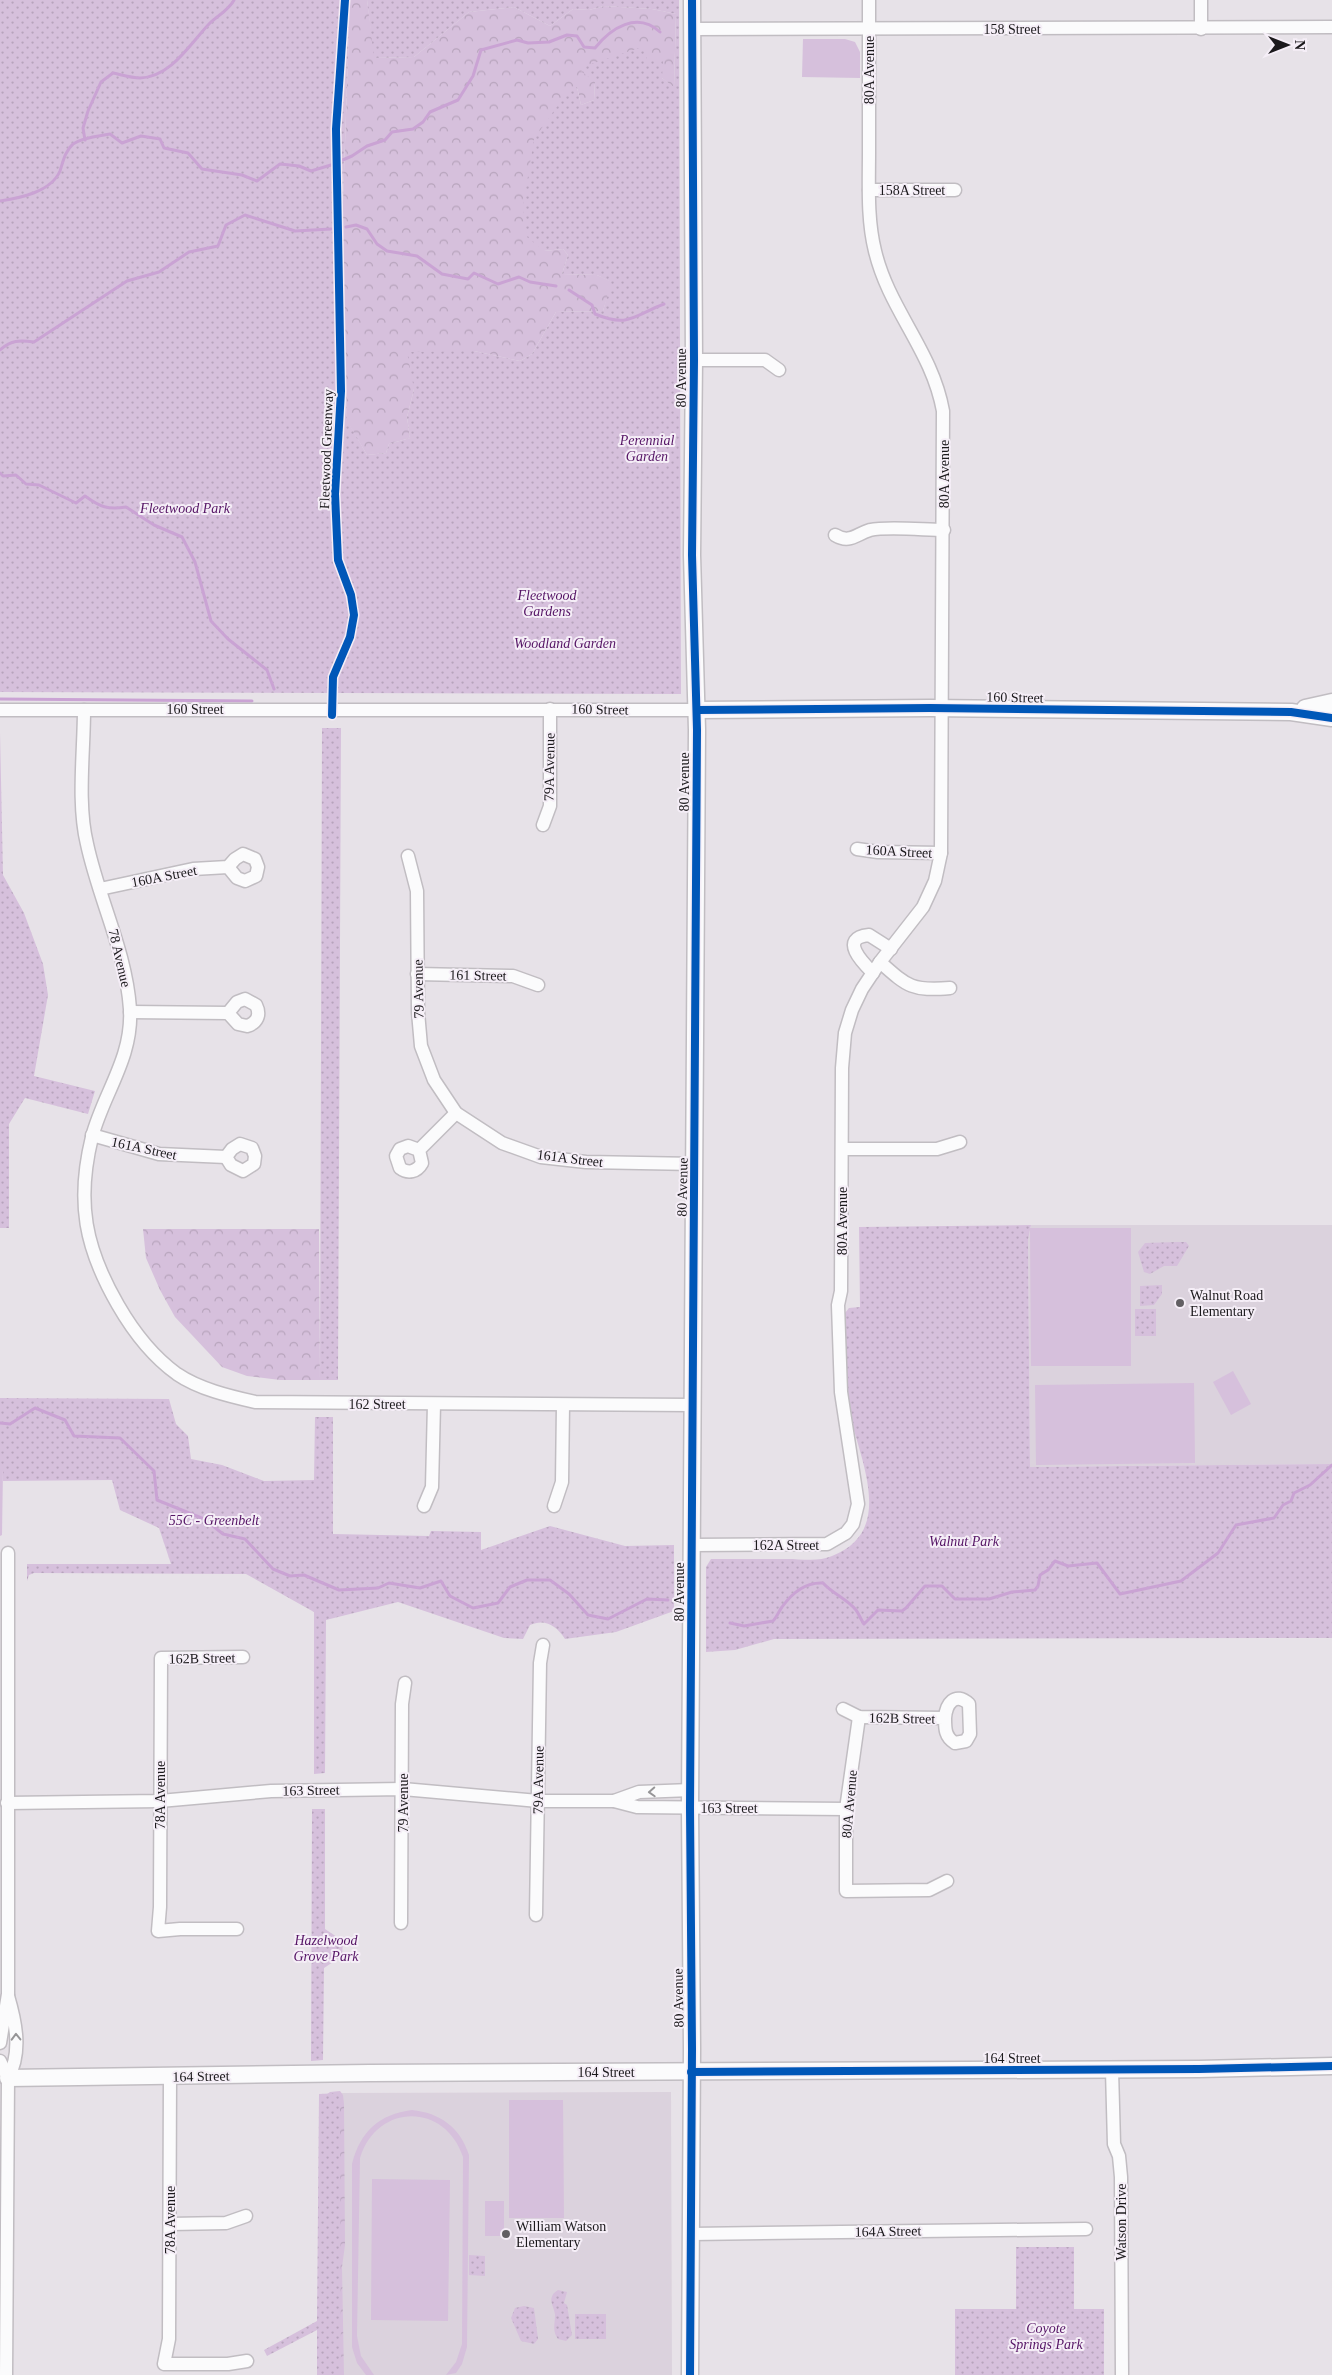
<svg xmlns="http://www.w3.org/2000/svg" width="1332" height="2375" viewBox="0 0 1332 2375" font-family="Georgia,serif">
<defs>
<pattern id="forest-crowns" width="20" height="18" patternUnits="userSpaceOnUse" patternTransform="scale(1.25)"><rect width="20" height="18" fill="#d6c0dc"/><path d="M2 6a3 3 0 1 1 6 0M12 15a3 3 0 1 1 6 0" fill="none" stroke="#b7a4bc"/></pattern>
<pattern id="park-dots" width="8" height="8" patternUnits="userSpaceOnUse" patternTransform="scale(1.25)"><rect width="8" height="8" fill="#d6c0dc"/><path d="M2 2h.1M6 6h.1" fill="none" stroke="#b7a4bc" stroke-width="1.8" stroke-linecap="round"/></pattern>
</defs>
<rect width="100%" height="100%" fill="#e7e2e8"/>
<g fill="#dbd2dd">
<polygon points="1031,1225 1332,1225 1332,1464 1030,1467 1028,1240"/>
<polygon points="671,2092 672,2375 341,2375 340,2093"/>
</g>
<g fill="#d6c0dc">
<polygon points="803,39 845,39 855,42 860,52 860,78 802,77"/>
<polygon points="1131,1228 1131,1366 1031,1366 1030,1228"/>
<polygon points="1233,1371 1251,1404 1231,1415 1213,1382"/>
<polygon points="1194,1383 1195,1463 1036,1465 1035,1385"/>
<polygon points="0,1469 3,1469 2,1535 0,1536"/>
<polygon points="509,2100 563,2100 564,2218 509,2218"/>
<path d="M 412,2110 C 440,2113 460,2127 469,2155 L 467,2347 L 462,2364 L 456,2373 L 446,2375 L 456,2362 L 462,2344 L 463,2157 C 445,2102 377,2103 360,2158 L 357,2336 L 361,2356 L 374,2375 L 366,2375 L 357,2363 L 352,2347 L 352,2164 C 360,2132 379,2114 412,2110 Z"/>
<polygon points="372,2179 450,2180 448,2321 371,2320"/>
<rect x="485" y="2201" width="19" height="35"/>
</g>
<g fill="url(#forest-crowns)">
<polygon points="350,0 367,0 375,58 414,57 469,12 514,7 550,26 573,9 589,10 604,6 652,9 676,14 674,88 662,78 595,82 594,100 581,105 577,87 544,251 563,249 568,255 562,274 597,275 612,282 603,311 556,312 532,354 520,361 474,351 414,389 407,417 410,438 389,444 386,453 367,455 347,421 342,229"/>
<polygon points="143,1229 319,1229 320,1380 280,1380 247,1376 222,1367 175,1317 160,1290 146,1258"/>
<polygon points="340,2091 343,2095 344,2104 345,2245 342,2267 344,2375 327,2375 326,2095 330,2092"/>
</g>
<g fill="url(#park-dots)">
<polygon points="0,0 350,0 342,229 347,420 367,455 386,453 389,444 410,438 407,417 414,389 407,352 474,351 520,361 532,354 556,312 603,311 611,282 597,275 562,274 568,255 563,249 544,251 527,237 523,207 534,139 570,88 577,87 581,105 594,100 595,82 581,71 588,65 642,47 648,61 663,61 662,78 674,87 676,14 652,9 604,6 589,10 573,9 550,26 514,7 469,12 414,57 374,58 367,0 679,0 681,694 0,692"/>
<polygon points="322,728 341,728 338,1380 320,1380"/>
<polygon points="0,732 3,875 24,913 43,964 48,995 34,1076 95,1091 88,1114 25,1098 9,1124 9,1228 0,1228"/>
<path d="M 1031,1225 L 1028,1240 L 1030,1467 L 1332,1464 L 1332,1638 L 774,1639 L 735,1650 L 706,1652 L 706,1567 L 711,1559 C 737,1559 762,1559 787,1559 C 802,1559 819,1562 832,1556 C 904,1528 850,1443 846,1393 C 843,1367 845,1339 845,1313 L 849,1308 L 860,1307 L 859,1227 Z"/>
<polygon points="1178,1242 1186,1242 1189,1246 1177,1266 1164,1266 1150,1274 1144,1272 1138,1252 1145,1243"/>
<polygon points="1162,1285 1162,1294 1154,1305 1140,1306 1140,1286"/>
<rect x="1135" y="1309" width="21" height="27"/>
<path d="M 0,1398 L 169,1399 L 176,1424 L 188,1436 L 191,1459 L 222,1465 L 264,1481 L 314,1480 L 315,1417 L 333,1417 L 333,1534 L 429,1536 L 431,1531 L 481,1532 L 481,1550 L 550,1526 L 625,1546 L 674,1545 L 674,1611 L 616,1632 L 565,1639 C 557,1626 545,1618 530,1625 L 523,1639 L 504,1638 L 398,1602 L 326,1620 L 325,1773 L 314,1774 L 314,1612 L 246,1574 L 34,1573 L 29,1575 L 27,1581 L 27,1564 L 171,1564 L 159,1528 L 120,1510 L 112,1480 L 3,1481 L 3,1469 L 0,1469 Z"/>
<polygon points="312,1809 325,1809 325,1929 343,1941 342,1956 324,1968 323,2060 311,2061"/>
<polygon points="340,2093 341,2375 317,2375 317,2330 267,2356 264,2350 317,2321 319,2094"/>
<polygon points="1016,2247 1074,2247 1074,2309 1104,2309 1104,2375 955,2375 955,2309 1016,2309"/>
<polygon points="469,2255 485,2256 485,2276 469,2275"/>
<path d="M 558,2290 L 567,2292 L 564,2303 L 567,2305 L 572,2335 L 566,2341 L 558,2339 C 552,2331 555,2324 555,2315 C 555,2307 545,2298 558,2290 Z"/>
<polygon points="524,2306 534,2308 538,2339 534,2344 521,2341 511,2318 515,2308"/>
<rect x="575" y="2314" width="31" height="25"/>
</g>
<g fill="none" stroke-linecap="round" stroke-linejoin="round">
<g stroke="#caa3d4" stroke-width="3">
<path d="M 85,140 L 83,128 L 88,111 L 101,82 L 113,73 C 122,75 132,78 140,78 C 171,77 190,44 209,24 C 217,16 229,10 234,0"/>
<path d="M 0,201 C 20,198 51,192 60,171 C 63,162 65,151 73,144 C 83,137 99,136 110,134 L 122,143 L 141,136 L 160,139 L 164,148 L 188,153 L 202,169 L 242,175 L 257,181 L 280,164 L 299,166 L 311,171 L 331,165 L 352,156 L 367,146 L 385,140 L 392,132 L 413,129 L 423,122 L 430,112 L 458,100 L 473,76 L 481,50 L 517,40 L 528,43 L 549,42 L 567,35 L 577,36 L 584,47 L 595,48 C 611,28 637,11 660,32"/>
<polyline points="346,227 356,225 367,229 377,244 387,251 417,256 442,274 468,279 474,273 498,284 519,277 530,282 556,286"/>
<path d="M 569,290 L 592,305 L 595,314 C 629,328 633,316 664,304"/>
<path d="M 0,350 C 11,340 20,340 34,342 L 127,281 L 159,272 L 189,252 L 218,246 L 226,225 L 245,215 L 295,231 L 331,229"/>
<path d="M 0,473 L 3,476 L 16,475 L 26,484 L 39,485 L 76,503 L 85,496 C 100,507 108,510 126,507 L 154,525 L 182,537 L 195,562 L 211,621 L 228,639 L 267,670 L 274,689"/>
<polyline points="0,699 252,701"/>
<polyline points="0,1423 10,1424 35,1408 65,1420 74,1436 120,1438 154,1471 157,1500 204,1519 223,1534 245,1539 273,1569 290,1576 304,1575 339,1590 378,1588 389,1583 420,1588 441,1581 450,1596 473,1608 498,1603 510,1587 527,1580 550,1580 569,1594 588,1615 608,1619 647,1599 668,1600"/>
<path d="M 730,1623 L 744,1626 L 773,1621 C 777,1617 779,1611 782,1607 C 792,1593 806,1582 823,1583 C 833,1594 847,1599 856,1610 C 859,1614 861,1620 864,1624 L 878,1610 L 902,1611 L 906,1608 L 925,1586 L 942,1586 L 955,1599 L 989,1599 L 1012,1592 L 1035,1590 L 1038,1586 L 1040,1575 L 1048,1570 L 1055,1561 L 1068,1566 L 1097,1563 L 1120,1594 L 1181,1581 L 1218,1553 L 1236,1525 L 1274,1518 L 1283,1505 L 1291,1501 L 1294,1493 L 1310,1485 L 1332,1465"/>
</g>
<defs>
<g id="minor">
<polyline points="692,29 1332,27"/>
<polyline points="1201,29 1201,0"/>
<polyline points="869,190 955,190"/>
<polyline points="694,360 765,360 779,370"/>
<path d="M 835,535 C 850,544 856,534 870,530 C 888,526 925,530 944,530"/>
<polyline points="0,710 697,710"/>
<path d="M 84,710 C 84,752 77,803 87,844 C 99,900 126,951 130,1009 C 133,1058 103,1094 92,1137 C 76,1202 85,1248 118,1305 C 133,1331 152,1356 177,1374 C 199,1389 229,1396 255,1402 L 692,1405"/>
<polyline points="543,825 550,806 550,709"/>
<polyline points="857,849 878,852 941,853"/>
<polyline points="408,856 417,891 418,1012 421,1046 434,1080 456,1113 502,1143 541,1157 586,1162 695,1164"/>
<polyline points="100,889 193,869 228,867 235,859 243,854 255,859 258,867 256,876 245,881 237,878 228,867"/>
<path d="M 880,962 C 908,987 912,991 950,988"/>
<path d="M 873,973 C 863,963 838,938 869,935 L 891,949"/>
<polyline points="417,974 513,976 538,985"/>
<path d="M 130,1012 L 228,1013 L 238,1024 L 247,1026 C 257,1023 261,1015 256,1005 L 245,999 L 237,1002 L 228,1013"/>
<polyline points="92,1135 159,1154 226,1157"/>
<polygon points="240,1144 252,1148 255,1156 254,1164 243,1171 231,1165 226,1157 232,1149"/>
<polyline points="843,1149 937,1149 960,1142"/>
<path d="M 419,1150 L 422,1163 C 417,1172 408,1174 400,1168 L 396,1156 L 400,1149 L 408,1146 L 419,1150 L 456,1113"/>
<polyline points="424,1506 432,1487 434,1404"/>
<polyline points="554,1506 562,1482 563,1405"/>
<path d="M 692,1545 L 827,1544 L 846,1533 L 853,1524 L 858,1504 L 841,1392 L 838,1305 L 841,1291 L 842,1068 L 845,1033 L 852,1010 L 862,989 L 880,962 L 923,907 L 935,881 L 941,853 L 943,411 C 932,350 889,310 875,251 C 867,219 869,185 869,152 C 869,102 869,51 869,0"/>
<path d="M 843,1709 L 859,1717 L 945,1718 C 945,1729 945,1737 955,1743 L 966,1741 L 970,1734 L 969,1704 C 955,1691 946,1704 945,1718"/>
<polyline points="859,1717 846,1809 846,1891 929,1890 947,1881"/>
<polyline points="614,1801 639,1792 691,1790"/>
<polyline points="7,1803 160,1801 271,1791 403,1789 538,1801 614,1801 637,1807 846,1809"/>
<polyline points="536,1915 540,1663 543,1645"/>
<polyline points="401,1923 402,1704 405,1683"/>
<polyline points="237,1929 180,1929 158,1931 160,1907 161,1658 243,1657"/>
<polyline points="0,2043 8,1994 8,1553"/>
<polyline points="0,2061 8,2078 6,2375"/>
<polyline points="1112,2070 1114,2144 1119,2156 1121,2177 1122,2375"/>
<polyline points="170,2076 169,2339 164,2364 228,2364 247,2361"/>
<path d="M 8,2078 C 22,2053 16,2023 8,1996"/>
<polyline points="170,2224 226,2223 246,2216"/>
<polyline points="691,2234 1086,2229"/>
</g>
<g id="tertiary">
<polyline points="1305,708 1332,702"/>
<polyline points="697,710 930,708 1291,712 1332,718"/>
<polyline points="8,2078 370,2073 1199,2069 1332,2066"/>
<polyline points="690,2375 692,2049 690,1808 697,730 692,555 694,360 692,0"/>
</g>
</defs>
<use href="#minor" stroke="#c1bdc2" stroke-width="15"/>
<use href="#tertiary" stroke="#c1bdc2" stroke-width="19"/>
<use href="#minor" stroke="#fbfbfc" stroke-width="12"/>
<use href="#tertiary" stroke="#fbfbfc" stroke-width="16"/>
<defs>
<g id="cycleway">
<polyline points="697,710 930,708 1291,712 1332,718"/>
<polyline points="332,715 333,677 350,637 354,615 351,595 338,560 335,494 341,391 336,129 345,0"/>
<polyline points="691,2072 1199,2069 1332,2066"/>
<polyline points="690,2375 692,2049 690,1808 697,730 692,555 694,360 692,0"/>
</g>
</defs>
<use href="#cycleway" stroke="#f5eef7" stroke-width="11"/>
<use href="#cycleway" stroke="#0057b8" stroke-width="8"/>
</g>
<defs><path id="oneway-chevron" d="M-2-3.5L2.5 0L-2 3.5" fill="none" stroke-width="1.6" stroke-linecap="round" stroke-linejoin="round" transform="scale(1.25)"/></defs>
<g stroke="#969597">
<use href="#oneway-chevron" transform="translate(652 1792) rotate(177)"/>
<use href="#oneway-chevron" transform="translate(16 2037) rotate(-91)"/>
</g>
<g fill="#625f63" stroke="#f5eef7" stroke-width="2">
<circle cx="1180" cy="1303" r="5"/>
<circle cx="506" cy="2234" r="5"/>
</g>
<g text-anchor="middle" stroke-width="4" stroke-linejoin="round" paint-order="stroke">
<g font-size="14" fill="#1b191c" stroke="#f5eef7">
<text x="1012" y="34">158 Street</text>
<text transform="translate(869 70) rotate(-90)" y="5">80A Avenue</text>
<text x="912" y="195">158A Street</text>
<text transform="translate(681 378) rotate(-90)" y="5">80 Avenue</text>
<text transform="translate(326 449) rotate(-88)" y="5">Fleetwood Greenway</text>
<text transform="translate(944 474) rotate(-90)" y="5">80A Avenue</text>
<text transform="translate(1015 697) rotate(1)" y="5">160 Street</text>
<text x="195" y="714">160 Street</text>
<text transform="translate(600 709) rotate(1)" y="5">160 Street</text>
<text transform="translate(549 767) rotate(-89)" y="5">79A Avenue</text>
<text transform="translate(684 782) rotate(-90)" y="5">80 Avenue</text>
<text transform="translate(899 851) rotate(3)" y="5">160A Street</text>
<text transform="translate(164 876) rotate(-11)" y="5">160A Street</text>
<text transform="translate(120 958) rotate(77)" y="5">78 Avenue</text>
<text transform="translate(478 975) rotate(1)" y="5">161 Street</text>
<text transform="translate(418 989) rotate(-91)" y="5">79 Avenue</text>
<text transform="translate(144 1148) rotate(12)" y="5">161A Street</text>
<text transform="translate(570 1158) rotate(7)" y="5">161A Street</text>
<text transform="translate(682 1187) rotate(-89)" y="5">80 Avenue</text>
<text transform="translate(842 1221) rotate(-90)" y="5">80A Avenue</text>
<text x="377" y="1409">162 Street</text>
<text x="786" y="1550">162A Street</text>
<text transform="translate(679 1592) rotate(-90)" y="5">80 Avenue</text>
<text transform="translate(202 1658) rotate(-1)" y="5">162B Street</text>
<text transform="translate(902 1718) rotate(1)" y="5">162B Street</text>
<text transform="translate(538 1780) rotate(-89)" y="5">79A Avenue</text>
<text transform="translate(311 1790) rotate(-1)" y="5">163 Street</text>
<text transform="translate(160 1795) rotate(-90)" y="5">78A Avenue</text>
<text transform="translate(403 1803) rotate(-90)" y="5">79 Avenue</text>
<text transform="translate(849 1804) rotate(-85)" y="5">80A Avenue</text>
<text x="729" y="1813">163 Street</text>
<text transform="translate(678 1998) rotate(-91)" y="5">80 Avenue</text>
<text x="1012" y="2063">164 Street</text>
<text x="606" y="2077">164 Street</text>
<text transform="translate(201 2076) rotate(-1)" y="5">164 Street</text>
<text transform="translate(170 2220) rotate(-90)" y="5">78A Avenue</text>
<text transform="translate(1121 2222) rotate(-90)" y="5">Watson Drive</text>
<text transform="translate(888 2231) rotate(-1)" y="5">164A Street</text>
</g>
<g font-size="14" font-style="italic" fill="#551465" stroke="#f5eef7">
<text x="647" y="445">Perennial<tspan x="647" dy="16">Garden</tspan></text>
<text x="185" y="513">Fleetwood Park</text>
<text x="547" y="600">Fleetwood<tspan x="547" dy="16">Gardens</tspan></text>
<text x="565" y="648">Woodland Garden</text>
<text x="214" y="1525">55C - Greenbelt</text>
<text x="964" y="1546">Walnut Park</text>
<text x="326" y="1945">Hazelwood<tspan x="326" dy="16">Grove Park</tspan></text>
<text x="1046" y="2333">Coyote<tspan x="1046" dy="16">Springs Park</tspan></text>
</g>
<g font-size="14" fill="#1b191c" stroke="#f5eef7" text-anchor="start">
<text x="1190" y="1300">Walnut Road<tspan x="1190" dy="16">Elementary</tspan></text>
<text x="516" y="2231">William Watson<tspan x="516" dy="16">Elementary</tspan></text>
</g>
</g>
<g transform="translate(1287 45) rotate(90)" stroke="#f5eef7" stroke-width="4" paint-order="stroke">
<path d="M0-4L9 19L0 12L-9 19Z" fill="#1b191c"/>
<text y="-8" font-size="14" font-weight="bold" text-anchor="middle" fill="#1b191c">N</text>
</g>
</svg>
